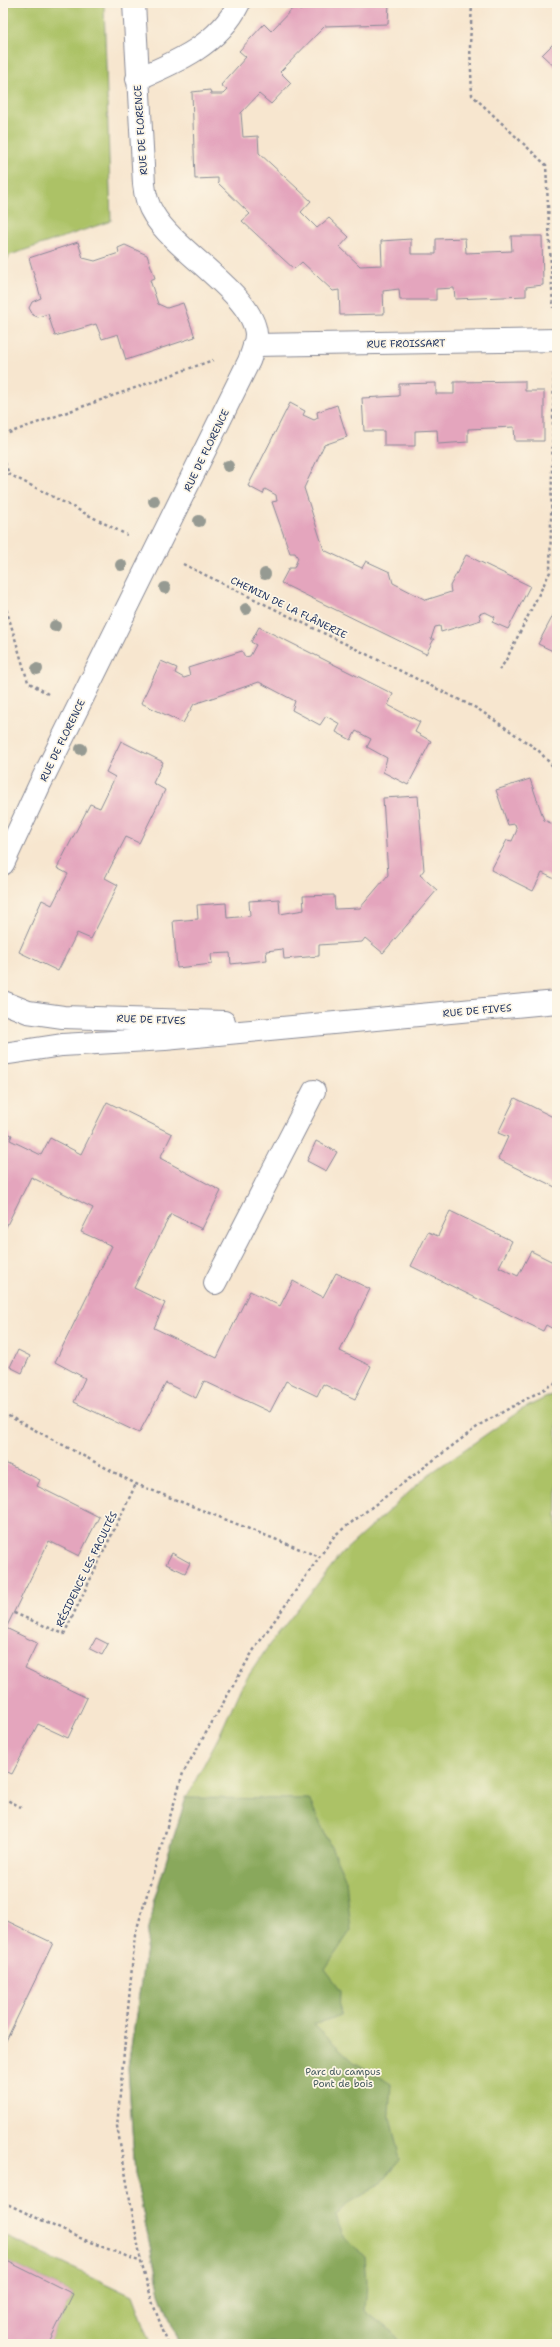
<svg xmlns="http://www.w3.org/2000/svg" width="560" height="2347" viewBox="0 0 560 2347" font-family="'Shantell Sans',sans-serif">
<rect width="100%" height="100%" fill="#fcf5e5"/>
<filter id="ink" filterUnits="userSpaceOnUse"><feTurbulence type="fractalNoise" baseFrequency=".025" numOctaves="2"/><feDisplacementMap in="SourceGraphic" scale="8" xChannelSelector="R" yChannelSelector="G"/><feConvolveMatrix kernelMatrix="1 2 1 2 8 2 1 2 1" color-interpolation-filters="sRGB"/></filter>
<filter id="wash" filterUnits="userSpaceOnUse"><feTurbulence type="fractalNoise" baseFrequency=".012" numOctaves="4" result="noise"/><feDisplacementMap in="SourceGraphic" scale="16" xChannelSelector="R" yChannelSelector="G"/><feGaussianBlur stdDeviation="0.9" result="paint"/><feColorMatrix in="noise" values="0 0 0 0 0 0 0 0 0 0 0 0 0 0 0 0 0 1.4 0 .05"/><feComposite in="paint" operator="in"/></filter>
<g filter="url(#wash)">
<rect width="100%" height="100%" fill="#f7e6cf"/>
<g fill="#acc266" stroke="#647862">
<polygon points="3,3 104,3 111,221 10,255 3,266"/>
<polygon points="557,1392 557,2344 179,2344 160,2293 135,2174 128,2067 153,1903 186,1798 219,1736 241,1687 269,1645 342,1553 428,1475 521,1410"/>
<polygon points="3,2235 132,2296 150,2344 48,2344 73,2294 3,2259"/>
</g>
<polygon fill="#89a85b" stroke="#526c5c" points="186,1798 309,1799 346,1880 351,1930 325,1969 341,1990 340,2015 314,2025 354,2062 391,2084 389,2112 400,2160 378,2186 349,2203 336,2216 341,2234 365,2256 367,2283 365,2311 392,2332 401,2344 179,2344 160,2293 135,2174 128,2067 153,1903"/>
<g id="blocks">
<g fill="#e4a5bd">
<polygon points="304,3 389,3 388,24 325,26 280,72 291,83 271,104 259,94 241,113 243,137 258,136 259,153 311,201 301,212 317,228 329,218 349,237 340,247 360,266 382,265 381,241 411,239 411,254 436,254 436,239 465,238 466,253 512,251 511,236 542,236 543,285 526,287 526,296 455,299 454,288 436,289 436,300 400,300 399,289 383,291 384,314 340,315 339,290 333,291 302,262 294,269 269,246 242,221 250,214 218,183 218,178 195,179 192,92 210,90 211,94 223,94 227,90 221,85 246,57 239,51 264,24 271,31 295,6 300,11"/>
<polygon points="557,40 557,69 542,55"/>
<polygon points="78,242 83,258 95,261 119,253 118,248 125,245 147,255 155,278 150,280 158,304 167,308 183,303 195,337 126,360 118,334 102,339 96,324 55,336 48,314 38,317 33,315 29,308 32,302 41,298 29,258"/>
<polygon points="525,381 525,391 544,391 544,441 515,441 514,427 468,429 468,442 438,444 437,430 415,431 415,446 384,446 384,431 364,431 362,398 399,396 399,384 436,383 436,394 454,394 454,382"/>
<polygon points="290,403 305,411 303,415 314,420 318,418 317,412 337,405 347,437 324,445 304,488 324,550 362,568 366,561 390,572 393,583 426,600 451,592 450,586 466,555 530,586 508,629 492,622 495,617 485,612 479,614 481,620 441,632 440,626 435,627 431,639 434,639 426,654 281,583 289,568 294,568 298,558 295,553 290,553 272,502 277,501 276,495 265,489 263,494 248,486"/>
<polygon points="557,608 557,648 555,647 553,651 538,644"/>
<polygon points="259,627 393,694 388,705 420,722 415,732 431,741 408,785 383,772 387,758 367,747 371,739 356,731 351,740 336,732 340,724 326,716 320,725 292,710 295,701 259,682 194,704 183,723 141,703 161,661 177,668 175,673 184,678 190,676 188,668 242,651 245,657 250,656 256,645 251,642"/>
<polygon points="121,741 163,762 153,783 165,790 139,843 126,837 105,878 118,885 91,939 77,933 58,971 19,952 42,900 52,905 68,874 57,868 90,804 100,808 115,777 106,772"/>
<polygon points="530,779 544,820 557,826 557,880 542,873 533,891 491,870 507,840 512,841 517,830 515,824 508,825 496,790"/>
<polygon points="418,796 424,870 420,875 437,890 383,953 365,938 362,942 319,945 319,956 284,959 283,949 266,951 267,960 231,964 230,953 211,954 212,964 177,968 173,921 198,919 197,905 226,903 227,918 250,916 249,901 279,899 280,914 304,910 303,896 334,895 335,909 360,908 388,875 383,798"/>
<polygon points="515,1098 557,1119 557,1188 498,1159 508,1137 498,1133"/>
<polygon points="107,1102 172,1134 160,1158 221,1191 202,1229 171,1214 162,1231 134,1288 165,1303 154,1328 217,1358 250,1291 280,1306 293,1281 323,1297 336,1273 370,1289 340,1351 371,1366 355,1399 323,1384 317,1396 286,1381 270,1412 204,1381 196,1398 166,1383 139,1433 74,1402 85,1378 55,1362 112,1246 81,1232 93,1208 31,1177 3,1233 3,1131 12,1135 10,1140 41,1155 50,1138 81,1154"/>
<polygon points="316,1141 337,1152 326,1171 307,1161"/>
<polygon points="450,1211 512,1241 499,1267 518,1276 531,1251 557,1264 557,1331 546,1325 543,1331 411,1266 428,1232 438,1236"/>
<polygon points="18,1350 30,1356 22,1373 10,1367"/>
<polygon points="3,1462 40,1480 37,1486 99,1517 79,1556 49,1541 6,1628 37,1643 25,1668 87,1698 68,1738 38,1724 12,1774 3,1770"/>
<polygon points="172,1553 190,1563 185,1573 166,1564"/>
<polygon points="96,1638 108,1644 102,1655 90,1649"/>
<polygon points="3,1919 53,1943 3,2047"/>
<polygon points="3,2259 73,2294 48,2344 3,2344"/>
</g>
</g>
</g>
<g filter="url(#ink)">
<use href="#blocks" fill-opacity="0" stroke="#898a96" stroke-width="1"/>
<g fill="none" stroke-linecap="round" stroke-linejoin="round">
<defs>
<g id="minor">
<path d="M 137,79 C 177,62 219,44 239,3"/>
<polyline points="254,345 557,340"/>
<path d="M 3,864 L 40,784 L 249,361 C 252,353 256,343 256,334 C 253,294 175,251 154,215 C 148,206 145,195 144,184 L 134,3"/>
<polyline points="3,1002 28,1012 63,1017 224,1022"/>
<polyline points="3,1054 62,1045 165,1039 557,1002"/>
<polyline points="215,1283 314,1091"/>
</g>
</defs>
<use href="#minor" stroke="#898a96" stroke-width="24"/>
<g stroke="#898a96" stroke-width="2.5" stroke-dasharray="3 3" stroke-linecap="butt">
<polyline points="472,3 470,46 472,95 546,165 553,308"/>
<polyline points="3,435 213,360"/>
<polyline points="3,457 9,474"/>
<polyline points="3,471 127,535"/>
<polyline points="183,564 478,709 538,750 557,771"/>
<polyline points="3,598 28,682 48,694"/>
<polyline points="499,670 505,662 550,572 554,371"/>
<polyline points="3,1413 136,1484 320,1557"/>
<polyline points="14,1613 64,1634 136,1484"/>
<polyline points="3,1798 21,1807"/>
<polyline points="3,2202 75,2236 141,2262"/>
<polyline points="168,2344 153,2304 141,2262 117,2126 135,1935 183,1773 253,1651 335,1535 481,1424 557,1382"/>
</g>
<use href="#minor" stroke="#fff" stroke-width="22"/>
</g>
<g fill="#969a92">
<circle cx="228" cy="466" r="6"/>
<circle cx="154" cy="501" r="6"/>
<circle cx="199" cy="521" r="6"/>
<circle cx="121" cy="565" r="6"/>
<circle cx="265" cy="574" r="6"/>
<circle cx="165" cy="588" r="6"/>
<circle cx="246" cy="609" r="6"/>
<circle cx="55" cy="626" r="6"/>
<circle cx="37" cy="669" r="6"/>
<circle cx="81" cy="749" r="6"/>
</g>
</g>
<g text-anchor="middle" stroke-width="3.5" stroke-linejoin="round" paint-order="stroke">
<g font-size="10" fill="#1b2f5e" stroke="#fcf5e5">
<text transform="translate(140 130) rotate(-94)" y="4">RUE DE FLORENCE</text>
<text transform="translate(406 343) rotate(-1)" y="4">RUE FROISSART</text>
<text transform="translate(206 450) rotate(-64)" y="4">RUE DE FLORENCE</text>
<text transform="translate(289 607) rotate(26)" y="4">CHEMIN DE LA FLÂNERIE</text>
<text transform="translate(62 740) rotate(-64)" y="4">RUE DE FLORENCE</text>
<text transform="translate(477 1010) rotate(-5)" y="4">RUE DE FIVES</text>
<text transform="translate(151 1019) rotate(2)" y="4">RUE DE FIVES</text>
<text transform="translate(86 1569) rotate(-64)" y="4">RÉSIDENCE LES FACULTÉS</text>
</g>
<g font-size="10" fill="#465b60" stroke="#fcf5e5">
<text x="343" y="2075">Parc du campus<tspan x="343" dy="12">Pont de bois</tspan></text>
</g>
</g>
<rect width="560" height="2347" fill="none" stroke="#fcf5e5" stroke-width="16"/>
</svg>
